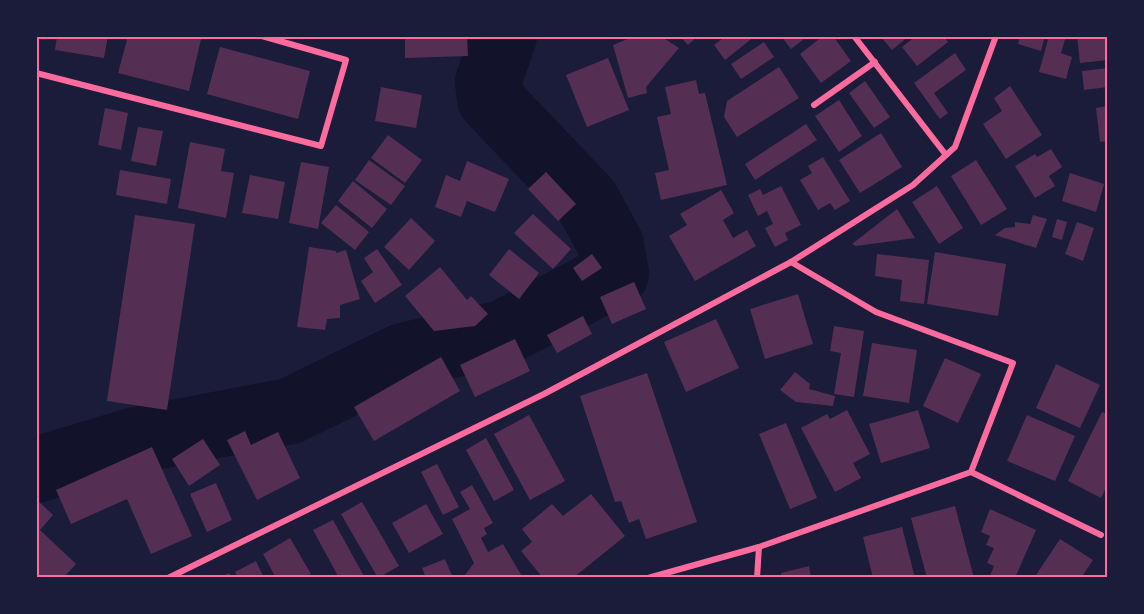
<svg xmlns="http://www.w3.org/2000/svg" width="1144" height="614" viewBox="0 0 1144 614" font-family="'Noto Sans',sans-serif">
<rect width="100%" height="100%" fill="#1b1b3a"/>
<g fill="none" stroke-linecap="round" stroke-linejoin="round">
<polyline stroke="#12122b" stroke-width="66" points="36,470 132,441 290,411 403,356 503,333 616,274 611,245 587,201 490,99 488,82 504,36"/>
</g>
<g fill="#542f53">
<polygon points="57,36 108,36 104,58 55,50"/>
<polygon points="128,36 188,36 201,39 189,91 118,73"/>
<polygon points="405,36 467,36 468,56 405,58"/>
<polygon points="635,36 660,36 679,48 646,87 647,93 628,98 613,45"/>
<polygon points="680,36 698,36 688,45"/>
<polygon points="726,36 755,36 725,60 714,45"/>
<polygon points="781,36 808,36 791,49"/>
<polygon points="823,36 833,36 851,61 821,83 800,54"/>
<polygon points="880,36 909,36 892,50"/>
<polygon points="916,36 943,36 948,42 917,66 902,47"/>
<polygon points="1020,36 1045,36 1041,51 1018,44"/>
<polygon points="1049,36 1066,36 1061,53 1072,57 1066,79 1039,72"/>
<polygon points="1077,36 1108,36 1108,60 1080,63"/>
<polygon points="764,42 774,57 741,79 731,64"/>
<polygon points="220,47 310,71 298,119 207,94"/>
<polygon points="955,53 966,70 934,93 948,113 940,119 914,83"/>
<polygon points="608,58 629,110 587,127 566,75"/>
<polygon points="779,67 799,98 737,137 724,117 727,101"/>
<polygon points="1108,68 1108,87 1084,90 1082,71"/>
<polygon points="696,80 699,94 705,93 727,185 661,200 655,173 669,170 657,117 671,114 665,87"/>
<polygon points="865,81 890,117 874,128 849,93"/>
<polygon points="1010,86 1042,135 1006,159 983,124 1002,111 994,98"/>
<polygon points="381,87 422,95 416,128 375,121"/>
<polygon points="839,100 862,136 839,152 815,116"/>
<polygon points="1108,106 1108,141 1100,142 1096,108"/>
<polygon points="105,108 128,113 121,150 98,145"/>
<polygon points="806,124 817,140 755,180 745,164"/>
<polygon points="138,127 163,131 156,166 131,161"/>
<polygon points="881,133 902,167 860,193 839,160"/>
<polygon points="388,135 422,160 405,183 371,158"/>
<polygon points="190,142 225,149 221,171 234,173 226,218 178,208"/>
<polygon points="1051,149 1062,167 1049,176 1055,186 1035,198 1015,166 1035,154 1037,157"/>
<polygon points="823,157 850,201 835,210 830,203 818,210 800,180 812,173 808,166"/>
<polygon points="369,160 405,186 391,205 355,180"/>
<polygon points="976,160 1007,209 981,225 951,176"/>
<polygon points="467,161 509,179 495,212 467,201 461,217 435,207 446,175 460,181"/>
<polygon points="301,162 329,167 318,229 289,223"/>
<polygon points="120,170 171,179 167,204 116,195"/>
<polygon points="546,172 576,204 558,221 528,189"/>
<polygon points="1070,173 1104,184 1096,212 1062,201"/>
<polygon points="250,175 285,182 278,219 242,213"/>
<polygon points="353,181 387,209 372,228 338,201"/>
<polygon points="781,186 801,225 785,233 788,240 775,247 765,228 773,224 767,211 758,216 748,195 760,189 763,195"/>
<polygon points="937,186 963,228 939,244 912,202"/>
<polygon points="721,190 734,213 723,220 733,238 747,230 756,246 695,281 669,236 687,225 680,214"/>
<polygon points="336,205 369,232 355,250 321,223"/>
<polygon points="897,209 915,238 856,246 852,244"/>
<polygon points="533,214 571,249 553,269 514,233"/>
<polygon points="135,215 195,224 167,410 107,401"/>
<polygon points="1033,215 1047,219 1036,248 995,235 1005,228 1015,227 1015,222 1030,224"/>
<polygon points="411,218 435,241 409,270 384,247"/>
<polygon points="1057,219 1067,222 1062,240 1052,237"/>
<polygon points="1077,222 1094,228 1083,261 1065,254"/>
<polygon points="309,247 336,251 336,253 346,250 360,299 340,305 340,318 327,319 325,330 297,327"/>
<polygon points="377,249 402,285 375,303 361,281 373,272 364,258"/>
<polygon points="509,249 539,273 519,299 489,275"/>
<polygon points="935,252 1006,264 998,316 927,304"/>
<polygon points="592,254 602,268 582,281 573,268"/>
<polygon points="877,254 929,260 924,304 900,301 902,280 875,276"/>
<polygon points="440,267 467,300 471,296 488,314 475,326 434,331 405,296"/>
<polygon points="634,282 646,309 612,324 600,297"/>
<polygon points="798,294 813,344 765,359 750,309"/>
<polygon points="583,316 592,334 557,353 547,335"/>
<polygon points="716,319 739,368 686,392 664,342"/>
<polygon points="834,326 864,331 854,397 834,394 841,353 830,351"/>
<polygon points="515,339 530,371 475,397 460,365"/>
<polygon points="872,343 917,350 909,403 863,396"/>
<polygon points="441,357 460,391 374,441 354,407"/>
<polygon points="945,358 981,374 958,423 923,406"/>
<polygon points="1056,364 1100,385 1080,428 1036,408"/>
<polygon points="795,372 810,384 809,389 835,396 833,406 796,402 780,390"/>
<polygon points="647,373 697,522 646,539 639,519 629,523 621,501 615,502 580,396"/>
<polygon points="847,410 870,454 853,463 861,478 835,492 801,428 827,414 830,419"/>
<polygon points="918,410 930,448 881,463 869,424"/>
<polygon points="1102,412 1108,414 1108,484 1101,498 1068,481"/>
<polygon points="529,415 565,481 530,500 494,434"/>
<polygon points="1027,415 1075,436 1055,481 1007,461"/>
<polygon points="786,423 817,498 790,509 759,434"/>
<polygon points="245,431 251,445 278,432 300,478 257,500 227,440"/>
<polygon points="486,438 514,490 494,501 466,450"/>
<polygon points="203,439 220,465 189,486 172,459"/>
<polygon points="152,447 192,536 151,554 127,499 71,524 56,490"/>
<polygon points="437,464 459,507 443,515 421,472"/>
<polygon points="216,483 232,520 207,532 190,494"/>
<polygon points="472,485 493,523 484,528 487,534 481,538 488,552 503,544 523,578 470,578 465,575 474,563 452,519 470,509 460,492"/>
<polygon points="591,494 625,536 573,578 543,578 521,551 532,542 522,529 552,504 563,516"/>
<polygon points="36,499 53,515 40,530 76,564 63,578 36,578"/>
<polygon points="362,502 399,566 378,578 341,514"/>
<polygon points="426,504 443,534 409,553 392,523"/>
<polygon points="955,506 974,578 927,578 911,518"/>
<polygon points="990,509 1036,530 1015,578 989,578 994,566 987,563 994,548 986,545 990,536 981,532"/>
<polygon points="333,520 365,578 339,578 313,530"/>
<polygon points="902,527 915,578 873,578 863,537"/>
<polygon points="290,538 311,574 303,578 276,578 263,554"/>
<polygon points="1060,539 1093,560 1081,578 1034,578"/>
<polygon points="445,559 453,578 426,578 422,568"/>
<polygon points="256,561 264,578 238,578 235,572"/>
<polygon points="809,566 811,578 782,578 781,573"/>
<polygon points="229,573 232,578 219,578"/>
</g>
<g fill="none" stroke-linecap="round" stroke-linejoin="round">
<g stroke="#ff6b9d" stroke-width="6">
<polyline points="854,36 946,155"/>
<polyline points="36,73 321,146 346,60 262,36"/>
<polyline points="814,105 875,62"/>
<polyline points="971,472 1101,535"/>
<polyline points="168,578 544,394 791,262 913,185 955,147 996,36"/>
<polyline points="648,578 759,547 971,472 1013,363 876,312 791,262"/>
<polyline points="757,578 759,547"/>
</g>
</g>
<rect width="1144" height="614" fill="none" stroke="#1b1b3a" stroke-width="75"/>
<rect x="38" y="38" width="1068" height="538" fill="none" stroke="#ff6b9d" stroke-width="2"/>
</svg>
